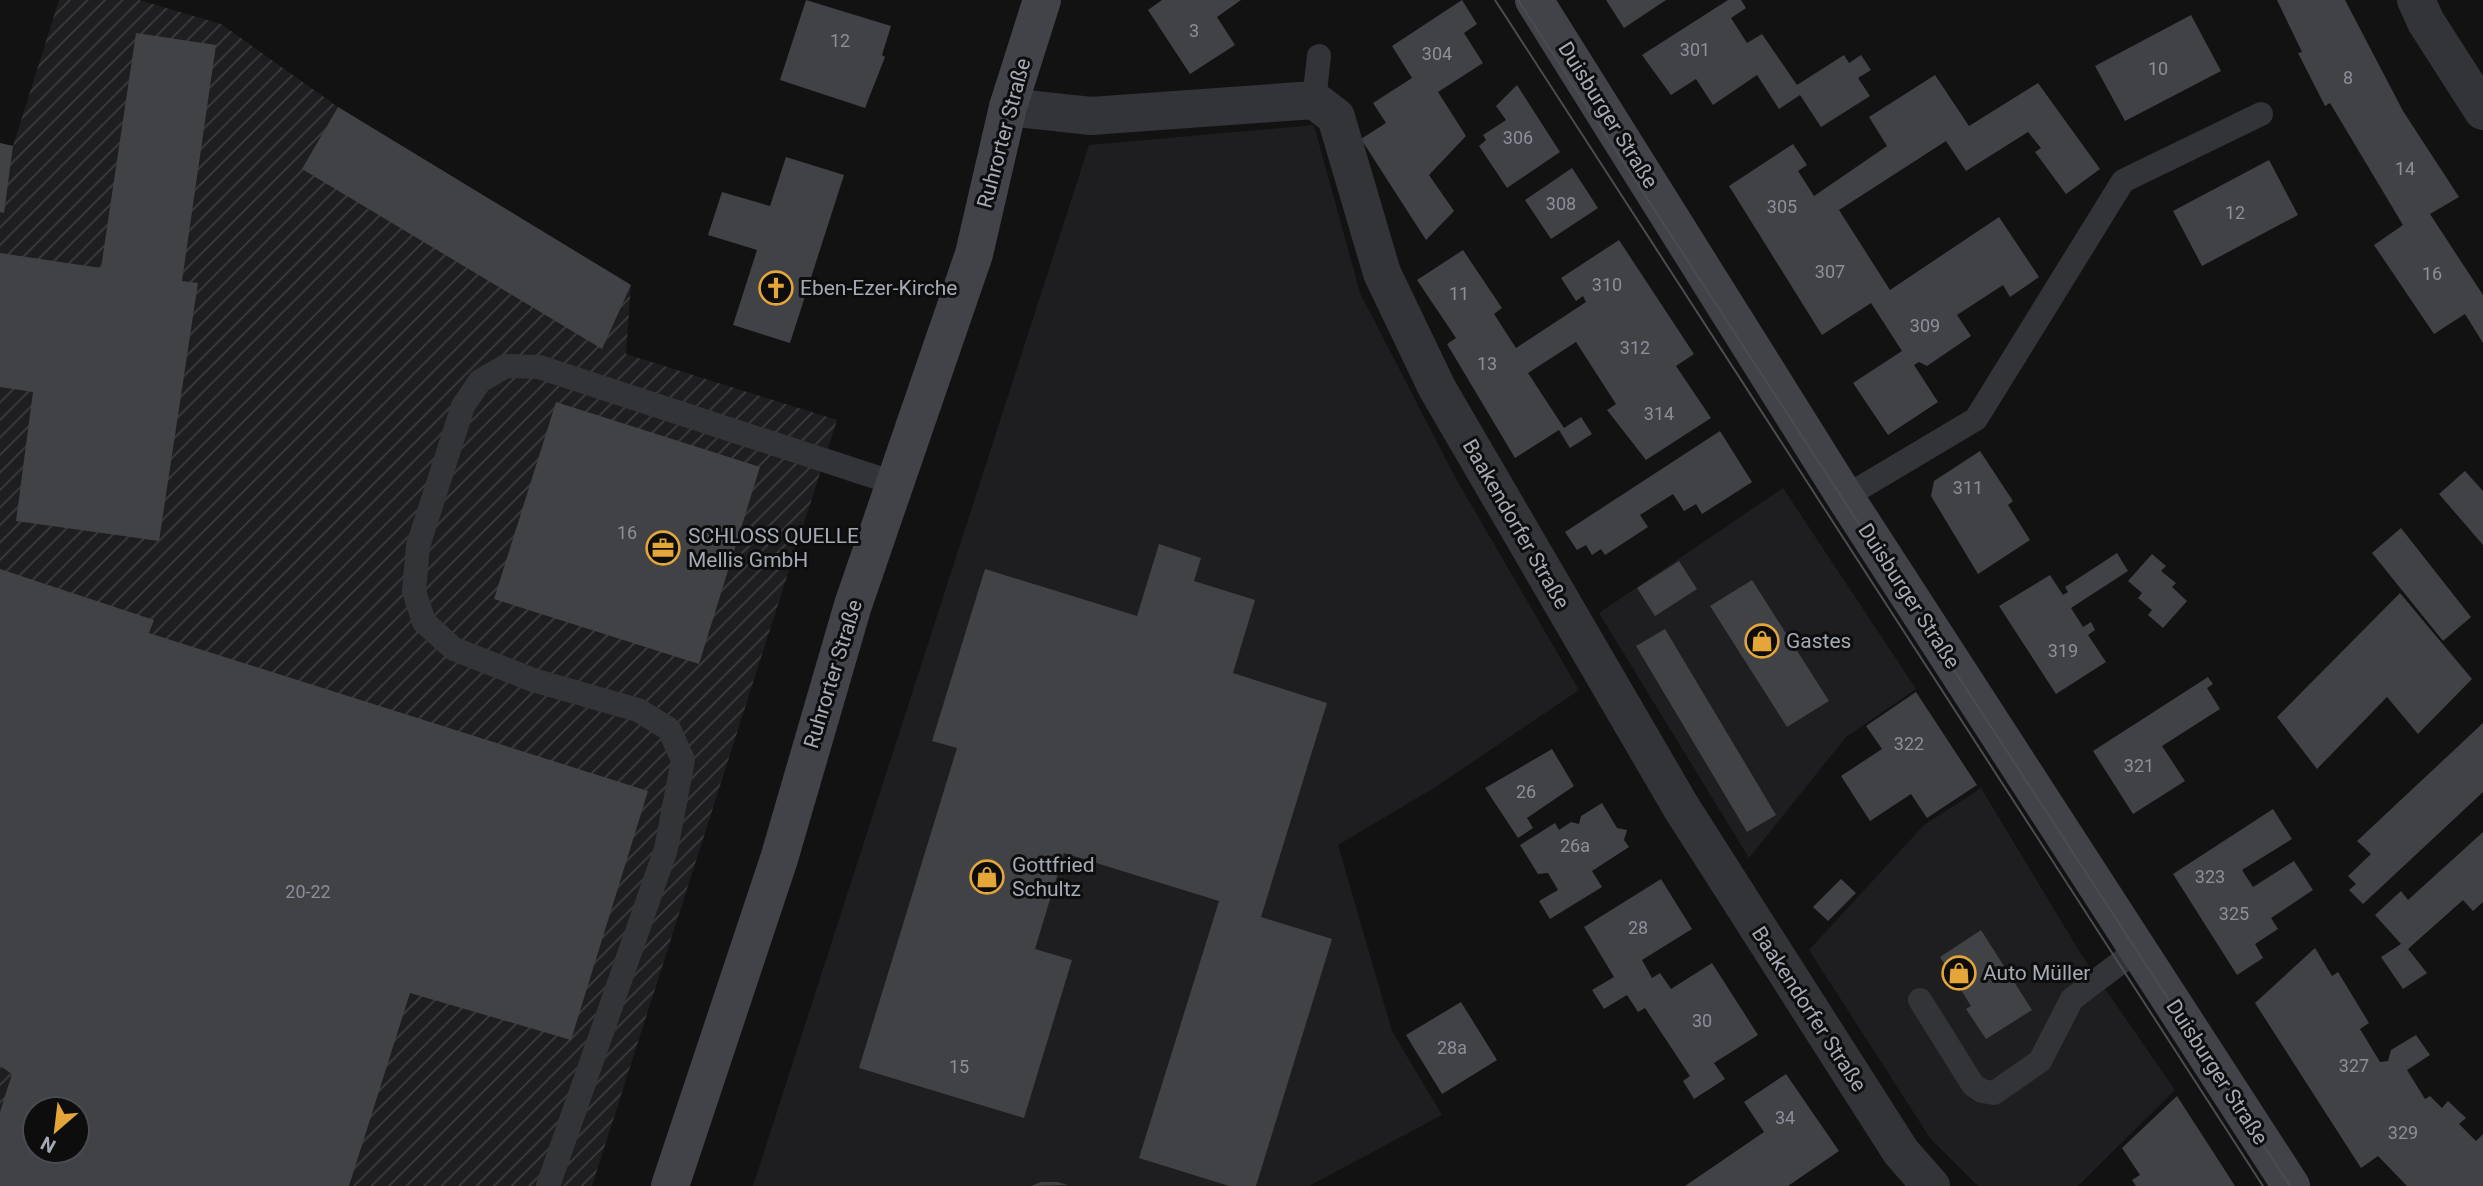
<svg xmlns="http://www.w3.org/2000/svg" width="2483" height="1186" viewBox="0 0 2483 1186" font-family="Roboto,sans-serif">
<defs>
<pattern id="industrial-furrows" width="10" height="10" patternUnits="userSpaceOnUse" patternTransform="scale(1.75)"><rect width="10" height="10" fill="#1e1e20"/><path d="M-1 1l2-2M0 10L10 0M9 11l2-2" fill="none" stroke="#3c3c3e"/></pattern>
</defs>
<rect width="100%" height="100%" fill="#121213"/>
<g fill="#1e1e20">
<polygon points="1314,125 1360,293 1455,477 1579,690 1434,788 1338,845 1392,1031 1442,1115 1309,1186 753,1186 1089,145"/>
<polygon points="1783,488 1916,689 1846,737 1749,858 1599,613"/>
<polygon points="1981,788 2081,954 2175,1090 2078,1186 1978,1186 1930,1138 1809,950 1924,825"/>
</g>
<path fill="url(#industrial-furrows)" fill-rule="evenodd" d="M 59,0 L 139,0 L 221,24 L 338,107 L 631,285 L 626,354 L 837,420 L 592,1186 L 0,1186 L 0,143 L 13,146 ZM 35,1109 L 77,1109 L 77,1151 L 35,1151 Z"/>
<g fill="#414246" fill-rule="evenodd">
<polygon points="806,0 891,26 882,55 885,57 865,108 780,80"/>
<polygon points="1162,0 1241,0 1217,17 1235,45 1190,74 1148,10"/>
<polygon points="1462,0 1477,24 1464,33 1483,63 1438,92 1466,136 1429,175 1454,211 1426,240 1361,139 1386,123 1373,103 1412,78 1392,46"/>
<polygon points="1606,0 1666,0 1624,28"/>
<polygon points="1728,0 1741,0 1746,8 1731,18 1747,43 1762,34 1797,85 1844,55 1849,63 1861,55 1871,70 1858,78 1870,96 1821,127 1800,95 1779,109 1757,75 1713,105 1696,79 1671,95 1642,55"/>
<polygon points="2277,0 2345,0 2403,111 2459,197 2430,214 2483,295 2483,343 2465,314 2434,334 2374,245 2403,225 2330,103 2325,106 2298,53 2302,52"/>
<polygon points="2191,15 2221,71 2125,121 2095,66"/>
<polygon points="136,33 216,45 182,281 198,283 159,541 16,521 33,392 0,387 0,253 101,268"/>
<polygon points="1935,75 1969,126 2038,83 2100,169 2066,194 2035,152 2041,148 2028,132 1966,171 1946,141 1839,210 1890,290 1999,217 2039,277 2010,297 2003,285 1957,315 1971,336 1927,366 1919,362 1914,365 1938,402 1888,435 1853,383 1902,351 1871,303 1822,335 1729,186 1793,144 1807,165 1798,171 1814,196 1887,146 1869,117"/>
<polygon points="1517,85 1560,152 1507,188 1479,146 1486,140 1483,135 1506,120 1496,106"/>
<polygon points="338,107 631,285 602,349 302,169"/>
<polygon points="0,143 13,146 4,213 0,212"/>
<polygon points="786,157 844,175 790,343 733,325 757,250 708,235 722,192 770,206"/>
<polygon points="2269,160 2298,215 2202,266 2173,211"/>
<polygon points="1572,168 1598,208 1551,239 1525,200"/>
<polygon points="1619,240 1694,354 1676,366 1711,418 1646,460 1607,410 1616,404 1576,342 1528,373 1564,428 1581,417 1592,434 1570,448 1559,430 1515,458 1447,344 1456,338 1417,280 1463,250 1502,308 1494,314 1516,348 1586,302 1583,296 1576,301 1561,278"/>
<polygon points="556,402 760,467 699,664 494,599"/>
<polygon points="1720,431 1752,482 1702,514 1696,504 1684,511 1673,494 1640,515 1648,527 1605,555 1601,549 1592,555 1586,545 1577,550 1565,532"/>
<polygon points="1980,451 2013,501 2008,505 2030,540 1978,574 1931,496 1934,481"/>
<polygon points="2465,471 2483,491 2483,545 2439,494"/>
<polygon points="2401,528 2471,617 2443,641 2372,553"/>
<polygon points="1159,544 1201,558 1194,581 1255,600 1233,673 1327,703 1261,917 1332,939 1256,1186 1229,1186 1139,1158 1219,901 1064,853 1035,949 1072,960 1024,1118 859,1068 957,748 932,741 985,569 1137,616"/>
<polygon points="2117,553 2128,571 2071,608 2083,627 2091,622 2095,630 2088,635 2106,662 2056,694 1999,606 2050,575 2063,595 2068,592 2065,587"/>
<polygon points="2152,554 2166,566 2161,571 2176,583 2172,587 2187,601 2163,628 2148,615 2152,610 2138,598 2142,593 2128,581"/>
<polygon points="1679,561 1697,589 1655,616 1637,588"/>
<path d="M 0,569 L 154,620 L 149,633 L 648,791 L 571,1040 L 410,993 L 349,1186 L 0,1186 L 0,1112 L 12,1074 L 0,1066 ZM 35,1109 L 77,1109 L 77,1151 L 35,1151 Z"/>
<polygon points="1752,580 1829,701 1787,727 1710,606"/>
<polygon points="2400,593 2472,679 2418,734 2387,697 2317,769 2277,717"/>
<polygon points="1665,629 1776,815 1747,832 1636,646"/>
<polygon points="2208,677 2213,684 2207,688 2220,709 2162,746 2185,781 2133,814 2093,751"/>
<polygon points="1916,692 1977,785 1927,818 1911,794 1870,821 1841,776 1882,749 1866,726"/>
<polygon points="2483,723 2483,792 2363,904 2349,890 2356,884 2348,876 2371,854 2357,841"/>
<polygon points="1552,749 1574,786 1527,818 1533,828 1518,838 1485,788"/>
<polygon points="1602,803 1617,828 1627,830 1624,840 1629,847 1592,871 1602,887 1550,919 1539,901 1558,890 1548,873 1538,874 1520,845 1555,823 1559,830 1571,822 1579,824 1581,816"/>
<polygon points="2273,809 2292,839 2242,870 2253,887 2294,861 2313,890 2271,918 2278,929 2255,944 2263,958 2237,975 2173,874"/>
<polygon points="2483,832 2483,902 2473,911 2463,900 2408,949 2427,973 2403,989 2381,957 2401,944 2375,915 2401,891 2408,900"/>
<polygon points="1661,879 1692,929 1642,960 1652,978 1660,973 1671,989 1712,963 1758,1035 1714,1063 1725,1079 1694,1099 1683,1081 1690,1076 1645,1008 1638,1012 1627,995 1604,1009 1592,990 1614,977 1584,927"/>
<polygon points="1841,879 1856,893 1828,921 1813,907"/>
<polygon points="1981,930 2032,1010 1986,1039 1966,1009 1971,1006 1940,957"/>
<polygon points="2315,948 2332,976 2338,972 2369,1023 2360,1029 2380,1062 2388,1061 2391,1050 2416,1035 2430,1055 2407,1070 2425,1099 2430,1096 2442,1108 2448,1101 2466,1118 2459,1124 2476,1141 2483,1134 2483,1186 2407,1186 2378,1156 2361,1168 2255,1003"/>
<polygon points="1461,1002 1497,1060 1442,1094 1406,1035"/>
<polygon points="1786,1074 1839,1151 1788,1186 1685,1186 1764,1132 1744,1102"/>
<polygon points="2177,1096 2217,1158 2235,1186 2136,1186 2132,1180 2140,1175 2122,1148"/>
<polygon points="1041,1182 1057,1182 1068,1185 1031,1186"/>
</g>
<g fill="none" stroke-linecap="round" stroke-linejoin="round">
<g stroke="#333438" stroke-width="24">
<polyline points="1314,100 1319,56"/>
<polyline points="1845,497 1976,419 2123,181 2261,114"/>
<polyline points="1920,1000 1973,1085 1982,1091 1994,1093 2040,1061 2072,999 2137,950"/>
<polyline points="548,1186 666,849 683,760 669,729 638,710 533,680 454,649 424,622 414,591 418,546 463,406 480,381 506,366 539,367 894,483"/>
</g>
<g stroke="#333438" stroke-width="38">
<polyline points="2416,0 2426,22 2483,111"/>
<polyline points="1008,107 1091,116 1314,100 1336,117 1382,273 1437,388 1681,807 1901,1152 1931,1186"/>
</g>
<g stroke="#414348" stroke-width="38">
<polyline points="1534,0 1845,497 2291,1186"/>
<polyline points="670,1186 779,859 853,605 974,254 1008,107 1042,0"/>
</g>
<g stroke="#4a4c51" stroke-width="2">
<polyline points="1495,0 2263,1186"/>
<polyline points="1518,0 2290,1186"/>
</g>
</g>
<defs>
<symbol id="church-ring" viewBox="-11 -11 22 22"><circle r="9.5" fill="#0d0d0e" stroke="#e4a638" stroke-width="1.5"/><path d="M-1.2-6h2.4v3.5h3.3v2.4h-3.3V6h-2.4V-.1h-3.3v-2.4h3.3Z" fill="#e4a638"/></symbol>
<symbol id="office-ring" viewBox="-11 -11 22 22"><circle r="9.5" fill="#0d0d0e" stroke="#e4a638" stroke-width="1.5"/><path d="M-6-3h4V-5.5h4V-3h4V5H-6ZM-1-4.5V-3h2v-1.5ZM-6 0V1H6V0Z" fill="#e4a638"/></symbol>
<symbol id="shop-ring" viewBox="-11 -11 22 22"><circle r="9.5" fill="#0d0d0e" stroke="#e4a638" stroke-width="1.5"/><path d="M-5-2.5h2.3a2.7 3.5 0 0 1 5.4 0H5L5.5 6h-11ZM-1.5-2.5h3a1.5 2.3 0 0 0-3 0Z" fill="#e4a638"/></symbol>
</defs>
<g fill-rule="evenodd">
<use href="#church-ring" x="757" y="269" width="38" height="38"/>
<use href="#office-ring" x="644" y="529" width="38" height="38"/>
<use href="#shop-ring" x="1743" y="622" width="38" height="38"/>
<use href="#shop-ring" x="968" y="858" width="38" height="38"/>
<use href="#shop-ring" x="1940" y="954" width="38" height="38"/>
</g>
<g text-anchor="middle" stroke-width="6" stroke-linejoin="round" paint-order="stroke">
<g font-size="18" fill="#8b8f98">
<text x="1194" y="37">3</text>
<text x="840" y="47">12</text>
<text x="1695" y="56">301</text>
<text x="1437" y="60">304</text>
<text x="2158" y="75">10</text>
<text x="2348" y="84">8</text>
<text x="1518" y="144">306</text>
<text x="2405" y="175">14</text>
<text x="1561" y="210">308</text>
<text x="1782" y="213">305</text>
<text x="2235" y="219">12</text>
<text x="1830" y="278">307</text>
<text x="2432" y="280">16</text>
<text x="1607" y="291">310</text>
<text x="1459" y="300">11</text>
<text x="1925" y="332">309</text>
<text x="1635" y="354">312</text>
<text x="1487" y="370">13</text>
<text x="1659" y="420">314</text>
<text x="1968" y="494">311</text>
<text x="627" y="539">16</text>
<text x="2063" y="657">319</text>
<text x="1909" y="750">322</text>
<text x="2139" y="772">321</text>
<text x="1526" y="798">26</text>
<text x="1575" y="852">26a</text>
<text x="2210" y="883">323</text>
<text x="308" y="898">20-22</text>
<text x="2234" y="920">325</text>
<text x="1638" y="934">28</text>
<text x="1702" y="1027">30</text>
<text x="1452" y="1054">28a</text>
<text x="2354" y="1072">327</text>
<text x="959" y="1073">15</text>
<text x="1785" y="1124">34</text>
<text x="2403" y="1139">329</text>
</g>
<g font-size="21" fill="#a4a9b3" stroke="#0d0d0e">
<text transform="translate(1608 115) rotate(58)" y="7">Duisburger Straße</text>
<text transform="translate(1004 133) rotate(-75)" y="7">Ruhrorter Straße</text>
<text transform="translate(1516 524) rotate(60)" y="7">Baakendorfer Straße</text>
<text transform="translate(1909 596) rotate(57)" y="7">Duisburger Straße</text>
<text transform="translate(833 674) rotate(-73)" y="7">Ruhrorter Straße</text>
<text transform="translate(1809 1009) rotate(57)" y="7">Baakendorfer Straße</text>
<text transform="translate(2217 1072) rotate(57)" y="7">Duisburger Straße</text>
</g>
<g font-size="21" fill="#a4a9b3" stroke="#0d0d0e" text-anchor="start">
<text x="800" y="295">Eben-Ezer-Kirche</text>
<text x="688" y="543">SCHLOSS QUELLE<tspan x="688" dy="24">Mellis GmbH</tspan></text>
<text x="1786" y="648">Gastes</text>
<text x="1012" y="872">Gottfried<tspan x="1012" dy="24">Schultz</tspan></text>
<text x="1983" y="980">Auto Müller</text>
</g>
</g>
<g transform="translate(56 1130) rotate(208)"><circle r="33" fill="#0d0d0e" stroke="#494b50" stroke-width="2"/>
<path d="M0-5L12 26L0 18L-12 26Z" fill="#e4a638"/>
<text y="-10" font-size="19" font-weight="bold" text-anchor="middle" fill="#a4a9b3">N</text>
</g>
</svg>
